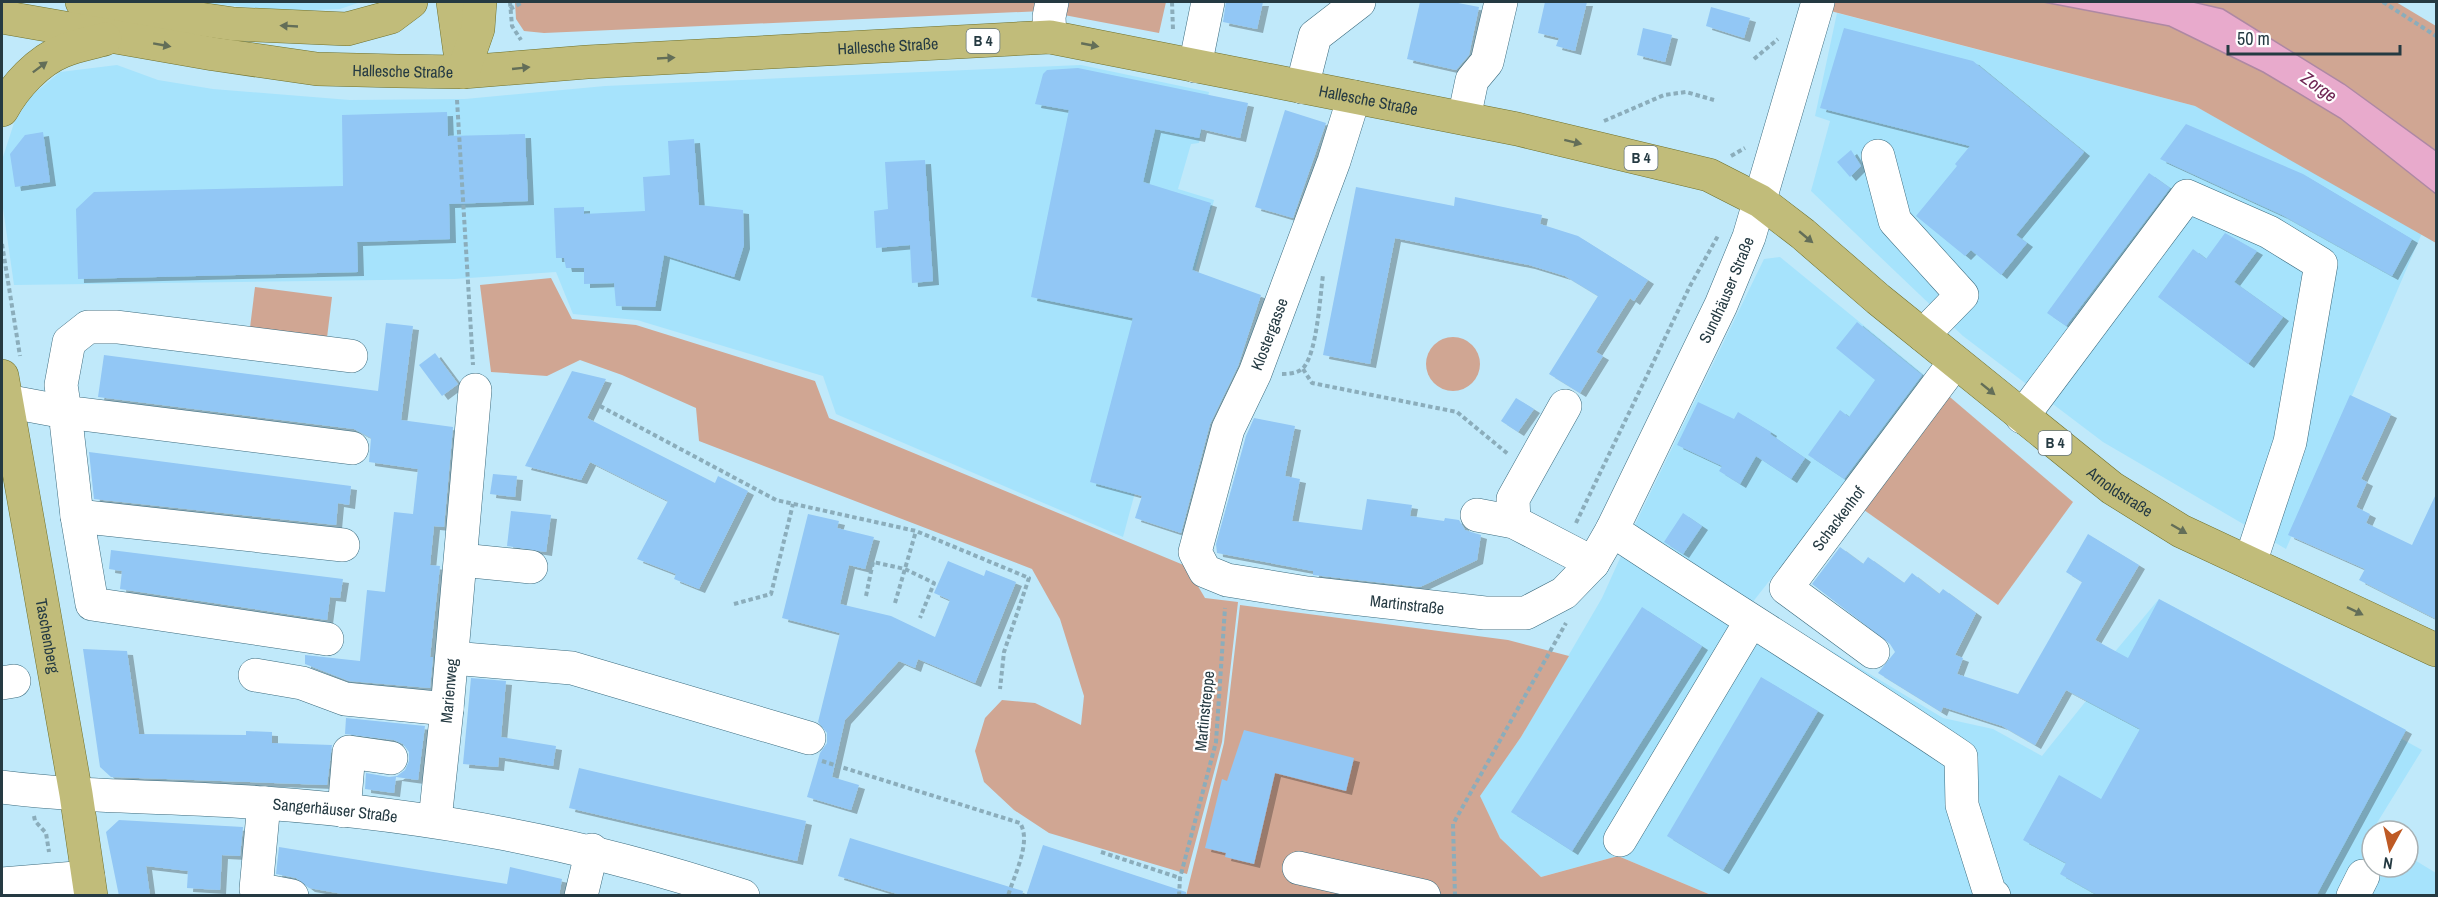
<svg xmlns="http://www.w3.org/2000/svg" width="2438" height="897" viewBox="0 0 2438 897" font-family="'Archivo Narrow',sans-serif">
<defs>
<filter id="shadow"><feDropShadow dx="6" dy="4" stdDeviation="0" flood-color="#0004"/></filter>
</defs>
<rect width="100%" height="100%" fill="#c0e9fa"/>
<g fill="#a6e3fc">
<polygon points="192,2 361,2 340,9 291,11"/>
<polygon points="1837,13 2195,106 2422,233 2286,549 2103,442 1963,336 1811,191 1830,121 1815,116"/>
<polygon points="117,65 158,80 213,89 350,100 465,99 605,86 1081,65 1209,92 1199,143 1191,144 1178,189 1214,200 1123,537 836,414 823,376 637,320 573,314 556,272 454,279 14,285 2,201 2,160 14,123 31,96 60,72"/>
<polygon points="1780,257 1928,378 1752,603 1943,718 1993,729 2042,756 2090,696 2113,654 2159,599 2406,730 2402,739 2422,750 2372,831 2372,867 2408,867 2408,856 2436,873 2436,895 1711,895 1618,856 1541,877 1500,838 1479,796 1521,737 1602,598 1640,514 1764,259"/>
</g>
<g fill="#d0a693">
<polygon points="515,2 1166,2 1159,33 1043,11 544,33 524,31 516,19"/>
<polygon points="1796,2 2043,2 2169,26 2263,72 2340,118 2436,194 2436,243 2195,106"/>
<polygon points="2193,2 2396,2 2436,26 2436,151 2344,84 2223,9"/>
<polygon points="551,278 572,319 636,325 815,381 829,418 1186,566 1205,598 1238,602 1222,742 1187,874 1049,833 1014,810 984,782 975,751 985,718 1002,700 1035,703 1081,725 1084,696 1060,619 1032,569 699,441 696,408 622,375 580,360 547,376 491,372 480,285"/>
<polygon points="255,287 332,297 326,346 249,336"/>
<circle cx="1453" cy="364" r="27"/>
<polygon points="1944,392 2073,502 1998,605 1857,505"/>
<polygon points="1240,605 1508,640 1569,656 1521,737 1480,796 1500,838 1541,877 1618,856 1711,895 1186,896 1224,743"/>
</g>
<polygon fill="#e8aacc" stroke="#ae88a3" stroke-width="1.5" points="2043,2 2193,2 2223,9 2344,84 2436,151 2436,194 2340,118 2263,72 2169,26"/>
<g fill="#92c7f5" filter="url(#shadow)">
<polygon points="1226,2 1263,2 1257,29 1223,22"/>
<polygon points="1420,2 1453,2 1479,7 1469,55 1456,70 1407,59"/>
<polygon points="1545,2 1587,2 1575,51 1556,46 1559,38 1538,33"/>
<polygon points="1711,7 1750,18 1744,38 1706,26"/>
<polygon points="1643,28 1672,35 1665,62 1637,55"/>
<polygon points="1844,28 1973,61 2084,152 2016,235 2027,243 2001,275 1971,250 1965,256 1916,216 1957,166 1955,164 1970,146 1820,108"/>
<polygon points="1078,68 1248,103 1240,138 1201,129 1199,138 1155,129 1143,182 1211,203 1192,270 1261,295 1238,366 1210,424 1181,533 1135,518 1142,496 1090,482 1133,318 1031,297 1069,110 1035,104 1043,74 1047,70"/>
<polygon points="1285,110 1326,123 1293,218 1255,207"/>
<polygon points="447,112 448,136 525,134 528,201 449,204 450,239 357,242 358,272 78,279 76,209 94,192 343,186 342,115"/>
<polygon points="2186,124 2303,174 2412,239 2392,276 2282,215 2160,159"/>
<polygon points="43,132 50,182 15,187 10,154 25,135"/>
<polygon points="694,139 699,205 743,210 744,245 734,277 664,255 655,307 616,306 614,283 584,284 584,268 566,268 564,258 556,258 554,208 584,207 584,214 645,211 643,177 670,175 668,141"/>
<polygon points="1851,150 1861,166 1850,177 1837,162"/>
<polygon points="925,160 933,281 912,283 910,245 876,248 874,211 888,209 885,162"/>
<polygon points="2149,173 2170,188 2066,326 2047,313"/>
<polygon points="1356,187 1454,206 1455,197 1542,215 1540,224 1578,236 1648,280 1634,301 1630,298 1596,352 1603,356 1580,393 1549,374 1598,296 1565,276 1529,265 1395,238 1370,364 1323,355"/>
<polygon points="2225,233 2257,251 2234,282 2283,317 2248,364 2158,297 2193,249 2206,259"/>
<polygon points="1857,322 1922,375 1844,479 1808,455 1840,410 1849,417 1875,380 1836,348"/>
<polygon points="386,323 413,326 401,420 453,427 444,527 434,526 430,565 440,566 430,657 433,657 430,688 349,681 305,664 305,655 360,661 367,590 385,592 394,512 413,514 418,469 369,462 371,438 354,429 98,397 104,355 378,391"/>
<polygon points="435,353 458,384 442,396 419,365"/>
<polygon points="572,371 606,379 587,418 715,483 718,476 748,491 699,589 674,579 676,574 637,559 668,501 590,462 581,480 525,466"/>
<polygon points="2350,395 2391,414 2361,479 2367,482 2356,507 2370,514 2366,523 2412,545 2436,494 2436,619 2359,580 2365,569 2288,535"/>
<polygon points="1516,398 1534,409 1518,432 1501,421"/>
<polygon points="1698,402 1734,419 1738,412 1771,432 1770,434 1805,458 1791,479 1756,456 1740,484 1719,471 1722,466 1677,445"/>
<polygon points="1254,418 1295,426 1285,476 1300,479 1292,521 1362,530 1367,499 1412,505 1410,516 1444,521 1445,518 1459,520 1465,530 1481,535 1477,560 1420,587 1313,575 1313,571 1217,553 1216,544 1246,436"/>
<polygon points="89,452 351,486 349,505 338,503 336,525 94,499"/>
<polygon points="493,474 517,476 515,497 490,494"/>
<polygon points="511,511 551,515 546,552 507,546"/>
<polygon points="1683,513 1702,526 1683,554 1664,542"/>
<polygon points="808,514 839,521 837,528 874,537 865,569 849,565 840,604 891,616 935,637 950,600 934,593 948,561 984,576 986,570 1016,582 975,683 918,659 915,668 899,661 845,720 832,777 859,785 851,810 807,797 820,753 827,743 827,733 818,722 840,633 782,618"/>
<polygon points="2088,534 2139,565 2095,640 2128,658 2159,599 2406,730 2316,896 2099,896 2060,874 2066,863 2023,840 2059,775 2101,799 2140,729 2066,690 2035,745 2002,726 1943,707 1941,712 1878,673 1895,652 1890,644 1812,584 1840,547 1863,564 1868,557 1904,583 1912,573 1939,594 1943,589 1976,613 1955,655 1963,658 1957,674 2018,694 2082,582 2066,572"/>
<polygon points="111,550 343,579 340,598 330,597 327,620 120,589 122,571 109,569"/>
<polygon points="1642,607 1702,646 1572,851 1511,812"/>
<polygon points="83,649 127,651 139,734 246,735 246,731 272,732 272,743 332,745 327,785 111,777 100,767"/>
<polygon points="1761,677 1818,711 1723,870 1667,836"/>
<polygon points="471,678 506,681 501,737 556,746 553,766 499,757 498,767 463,764"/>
<polygon points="346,718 425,726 418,780 396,777 394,793 365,789 366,773 389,777 397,776 405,770 409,761 409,752 403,744 394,740 345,734"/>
<polygon points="1244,730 1354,758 1346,791 1275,773 1254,864 1225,857 1226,853 1205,848 1222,779 1227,781"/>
<polygon points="579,768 806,821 797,861 569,808"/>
<polygon points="119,820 243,827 240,856 222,855 220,890 187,888 188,871 146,866 150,896 119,896 106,832"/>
<polygon points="850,838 1023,891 1022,896 904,896 838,876"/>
<polygon points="1043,845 1186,892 1186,896 1026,896"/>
<polygon points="279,847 507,884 510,867 562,879 559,896 354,896 309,888 296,878 276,874"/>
</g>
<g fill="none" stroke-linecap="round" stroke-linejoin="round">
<defs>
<g id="minor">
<polyline points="1050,37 1049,17 1052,2"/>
<polyline points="1195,66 1208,2"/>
<polyline points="1302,87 1315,36 1359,2"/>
<path id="s1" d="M 1354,97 L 1334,161 L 1255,373 L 1228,429 L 1195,552 L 1205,571 L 1227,580 L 1307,593 L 1485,613 L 1526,613 L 1564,593 L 1593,563 L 1612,530 L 1721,305 L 1749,237 L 1818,2"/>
<polyline points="1464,118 1472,80 1487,62 1501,2"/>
<polyline points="1878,156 1895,221 1962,295 1923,335"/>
<polyline points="351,356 117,327 88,327 69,342 61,385 65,412 352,448"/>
<polyline points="6,401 65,412 77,516 92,604 327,639"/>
<polyline points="2022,417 2187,196 2269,232 2321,264 2290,442 2250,563"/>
<polyline points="1477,515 1514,522 1593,563"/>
<polyline points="77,516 343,545"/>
<polyline points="1514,522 1513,499 1565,406"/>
<path d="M 1612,530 C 1728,607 1846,679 1961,757 L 1962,805 L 1990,894 L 1994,896"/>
<polyline points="461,560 531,567"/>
<path id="s2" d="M 1873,652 L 1786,588 L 1955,362"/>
<polyline points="452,658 572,668 809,738"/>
<polyline points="255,675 302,683 345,699 447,709"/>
<polyline points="2,683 14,681"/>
<path id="s3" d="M 2,787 C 89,798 177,796 264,803 C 431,815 584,843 743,896"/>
<polyline points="264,803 256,889 292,896"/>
<polyline points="344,811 349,752 391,758"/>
<path id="s4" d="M 435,820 L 447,709 L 475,390"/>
<polyline points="1620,840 1751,621"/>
<polyline points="1299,868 1424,896"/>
<polyline points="2,884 88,877"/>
<polyline points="581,896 592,850"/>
<polyline points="2353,896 2363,876"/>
</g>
<g id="major">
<polyline points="82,2 234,24 347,29 391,17 411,2"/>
<polyline points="453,2 462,67"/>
<path id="s5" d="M 2,17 L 213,54 L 317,69 L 397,71 L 463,72 L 587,62 L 1050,37 L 1517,129 L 1709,175 L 1760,201 L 1803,234 L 1878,299 L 2112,488 L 2181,531 L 2436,650"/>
<polyline points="463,72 478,29 480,2"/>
<path d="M 2,110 C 15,86 38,61 63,51 C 76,45 92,43 105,39"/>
<path id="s6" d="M 2,376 L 76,794 L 91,896"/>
</g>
</defs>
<use href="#minor" stroke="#3b6b7e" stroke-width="34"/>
<use href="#major" stroke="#6f712d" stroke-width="34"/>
<g stroke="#8badbb" stroke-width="4" stroke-dasharray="4.5 3" stroke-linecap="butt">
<polyline points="510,2 512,26 521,40"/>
<polyline points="1172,2 1173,30"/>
<polyline points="2383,2 2436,36"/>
<polyline points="510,9 523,2"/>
<polyline points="1754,59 1778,39"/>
<polyline points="457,100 473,365"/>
<polyline points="1604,121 1664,95 1686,92 1714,100"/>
<polyline points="1731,156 1745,148"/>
<polyline points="2,244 20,356"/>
<polyline points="1303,369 1312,383 1457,412 1508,454"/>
<path d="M 1282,374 C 1290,374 1299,373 1304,367 C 1317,351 1320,297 1323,275"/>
<polyline points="600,406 776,500 916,531 1029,578 1004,652 1000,689"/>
<polyline points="1576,523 1690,286 1719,234"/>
<polyline points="866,596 873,562 905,569 934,583 920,618"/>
<polyline points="895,603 916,531"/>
<polyline points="734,604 771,594 793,504"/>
<path d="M 822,761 L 1020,823 C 1032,842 1014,875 1008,896"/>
<polyline points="34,816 35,821 46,833 49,852"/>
<polyline points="1101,852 1180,878"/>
<polyline points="1179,896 1180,878 1216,742 1225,608"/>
<polyline points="1455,896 1453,824 1566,623"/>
</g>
<use href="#minor" stroke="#fff" stroke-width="33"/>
<use href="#major" stroke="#c1bc7a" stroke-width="33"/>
</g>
<defs><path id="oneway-solid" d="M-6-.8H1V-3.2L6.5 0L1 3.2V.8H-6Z" transform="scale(1.5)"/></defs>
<g fill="#636e58">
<use href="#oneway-solid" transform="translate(289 26) rotate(-177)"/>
<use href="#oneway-solid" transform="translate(162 45) rotate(10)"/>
<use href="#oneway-solid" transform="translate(1090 45) rotate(11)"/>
<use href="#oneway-solid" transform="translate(666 58) rotate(-3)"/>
<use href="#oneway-solid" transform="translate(40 67) rotate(-37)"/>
<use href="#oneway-solid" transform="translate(521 68) rotate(-6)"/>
<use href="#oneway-solid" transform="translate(1573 142) rotate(14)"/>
<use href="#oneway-solid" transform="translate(1806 237) rotate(40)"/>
<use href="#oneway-solid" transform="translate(1988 389) rotate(39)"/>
<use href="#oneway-solid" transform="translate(2179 529) rotate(30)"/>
<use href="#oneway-solid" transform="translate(2355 611) rotate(26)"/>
</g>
<g text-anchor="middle" stroke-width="4.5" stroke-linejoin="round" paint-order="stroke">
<g fill="#fff" stroke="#66757b" stroke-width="1.5">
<rect x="966.5" y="29" width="33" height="24" rx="4.5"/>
<rect x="1624.5" y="146" width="33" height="24" rx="4.5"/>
<rect x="2038.5" y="431" width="33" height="24" rx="4.5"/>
</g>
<g font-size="15" font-weight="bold" fill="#253a42">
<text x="983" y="46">B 4</text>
<text x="1641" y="163">B 4</text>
<text x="2055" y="448">B 4</text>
</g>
<g font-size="16" fill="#253a42" stroke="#fff">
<text dy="6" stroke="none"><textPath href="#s5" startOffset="891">Hallesche Straße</textPath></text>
<text dy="6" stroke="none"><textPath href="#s5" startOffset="405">Hallesche Straße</textPath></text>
<text dy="6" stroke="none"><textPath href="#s5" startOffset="1378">Hallesche Straße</textPath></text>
<text dy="6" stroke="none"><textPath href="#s1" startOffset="1218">Sundhäuser Straße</textPath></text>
<text transform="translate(1269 334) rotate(-69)" y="6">Klostergasse</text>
<text dy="6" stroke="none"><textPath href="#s5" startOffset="2247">Arnoldstraße</textPath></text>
<text dy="6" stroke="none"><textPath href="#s2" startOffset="195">Schackenhof</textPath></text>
<text dy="6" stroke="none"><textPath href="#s1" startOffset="710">Martinstraße</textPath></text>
<text dy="6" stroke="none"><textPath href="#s6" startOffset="264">Taschenberg</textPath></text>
<text dy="6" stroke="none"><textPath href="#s4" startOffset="130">Marienweg</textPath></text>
<text transform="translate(1204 711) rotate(-84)" y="6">Martinstreppe</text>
<text dy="6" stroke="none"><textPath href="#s3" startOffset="334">Sangerhäuser Straße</textPath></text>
</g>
<g font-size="18" font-style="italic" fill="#6e2653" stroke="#fff">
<text transform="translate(2319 87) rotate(35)" y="6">Zorge</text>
</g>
</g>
<rect width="2438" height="897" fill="none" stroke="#253a42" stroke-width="6"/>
<g transform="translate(2390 849) rotate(188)"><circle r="28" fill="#ffffff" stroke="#a8b0b3" stroke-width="1.5"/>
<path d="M0-4.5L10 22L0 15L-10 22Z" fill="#be5a25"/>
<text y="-9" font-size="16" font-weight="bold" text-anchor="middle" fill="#253a42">N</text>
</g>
<path d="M2228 45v9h172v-9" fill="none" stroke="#253a42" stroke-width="3"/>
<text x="2237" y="45" font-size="18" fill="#253a42" stroke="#ffffff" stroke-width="4.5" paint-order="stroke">50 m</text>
</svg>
